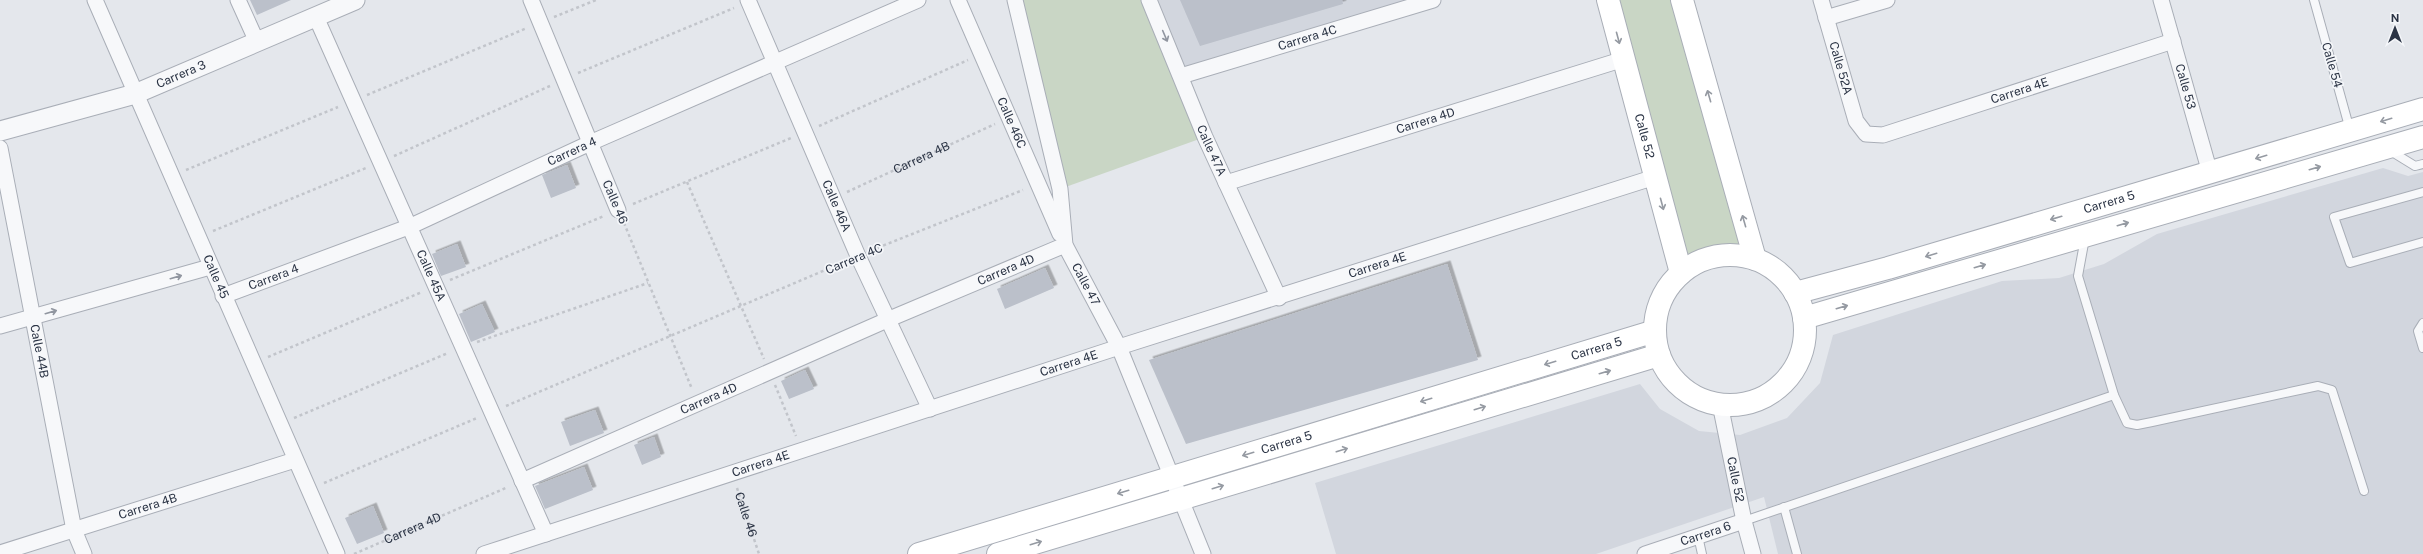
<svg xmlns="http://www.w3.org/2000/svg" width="2423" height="554" viewBox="0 0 2423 554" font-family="'Public Sans',sans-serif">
<defs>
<filter id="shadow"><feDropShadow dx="3.5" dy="-3.5" stdDeviation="0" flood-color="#0004"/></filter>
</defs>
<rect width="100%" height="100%" fill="#e4e7ec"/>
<g fill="#d2d6de">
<polygon points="1149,0 1433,0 1181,76"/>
<polygon points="2383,168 2408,176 2423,172 2423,554 1778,554 1764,497 1596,554 1336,554 1315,483 1640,384 1660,409 1699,431 1740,435 1787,418 1820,383 1833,335 2002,281 2059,278 2104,264 2157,234"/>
</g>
<g fill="#c9d6c5">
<polygon points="1015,0 1149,0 1205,137 1060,189"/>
<path d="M 1608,0 L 1682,0 L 1755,259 C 1726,254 1706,257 1681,273 Z"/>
</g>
<g fill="#bbc0ca" filter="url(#shadow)">
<polygon points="250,0 291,0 257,15"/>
<polygon points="1180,0 1342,0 1343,4 1200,46"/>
<polygon points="567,165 576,188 551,198 542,175"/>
<polygon points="457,244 466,267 441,276 432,254"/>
<polygon points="1447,264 1478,360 1186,444 1149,360"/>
<polygon points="1045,268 1054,288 1005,309 997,289"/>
<polygon points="482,304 495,332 471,342 459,314"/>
<polygon points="805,370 814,389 789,399 781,381"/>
<polygon points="595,410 604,433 570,446 561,422"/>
<polygon points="654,437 661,457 642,465 634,445"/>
<polygon points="584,467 593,490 545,509 535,486"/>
<polygon points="373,506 384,533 357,544 345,518"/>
</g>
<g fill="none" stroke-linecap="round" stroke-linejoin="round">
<defs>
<g id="service">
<polyline points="2314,0 2350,130"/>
<polyline points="2389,150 2415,166 2423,164"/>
<polyline points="2423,192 2334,217 2350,263 2423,242"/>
<polyline points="2085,238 2078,276 2114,395 2127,423 2137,425 2152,422 2318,386 2332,390 2364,491"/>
<polyline points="2423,323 2418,331 2423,348"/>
<polyline points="1784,507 1797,554"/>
<polyline points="1744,521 2114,395"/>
<polyline points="1698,536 1702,554"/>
</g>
<g id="minor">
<path id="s4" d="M 95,0 L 337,554"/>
<polyline points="238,0 257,42"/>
<polyline points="531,0 618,210"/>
<path id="s5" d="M 748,0 L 858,256 L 930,409"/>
<path id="s6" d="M 958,0 L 1060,234"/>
<path id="s7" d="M 1015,0 L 1060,189 L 1065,245 L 1119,347 L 1203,554"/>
<path id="s8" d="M 1149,0 L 1205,137 L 1279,298"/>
<path id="s9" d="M 1821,0 L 1856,121 L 1866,134 L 1883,135 L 2173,41"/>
<path id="s10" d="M 2161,0 L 2210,173"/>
<path id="s11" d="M 316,17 L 546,534"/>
<polyline points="1826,18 1887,0"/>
<path id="s12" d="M 1181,76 L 1433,0"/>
<path id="s13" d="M 0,148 L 74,530 L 84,554"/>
<path id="s14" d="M 1226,183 L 1624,59"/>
<path id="s15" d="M 223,296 L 411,226 L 590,143 L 918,0"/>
<polyline points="0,326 210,267"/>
<path id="s16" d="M 1720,404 L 1744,521 L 1753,554"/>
<path id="s17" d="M 522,481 L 887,320 L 1065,245"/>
<path id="s18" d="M 0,553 L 295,460"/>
<path id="s19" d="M 484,554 L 1119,347 L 1655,177"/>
<path id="s20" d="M 1645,554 L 1744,521"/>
</g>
<g id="tertiary">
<path id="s21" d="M 0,131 L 135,94 L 355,0"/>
</g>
<g id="secondary">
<path id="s22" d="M 1608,0 L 1681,273"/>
<polyline points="1682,0 1755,259"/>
<circle cx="1730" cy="330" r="75"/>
<path id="s23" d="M 1795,293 L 1888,268 L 2423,109"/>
<polyline points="1804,318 2423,137"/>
<path id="s24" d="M 919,554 L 1655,331"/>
<polyline points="998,554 1659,355"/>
</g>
</defs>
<use href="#service" stroke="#a9aeb7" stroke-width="10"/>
<use href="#minor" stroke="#a9aeb7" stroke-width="17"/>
<use href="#tertiary" stroke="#a9aeb7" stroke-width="21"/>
<use href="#secondary" stroke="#a9aeb7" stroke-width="24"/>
<g stroke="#c2c5cb" stroke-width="2.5" stroke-dasharray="3 3" stroke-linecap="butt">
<polyline points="554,17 596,0"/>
<polyline points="578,73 734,8"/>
<polyline points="367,95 527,28"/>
<polyline points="819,126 968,60"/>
<polyline points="394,156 550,86"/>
<polyline points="186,170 338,107"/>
<polyline points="687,182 764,359"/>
<path id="s1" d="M 847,192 L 995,124"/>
<polyline points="633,204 791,138"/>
<polyline points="624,223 692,389"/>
<polyline points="213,231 366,168"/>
<polyline points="872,250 1023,190"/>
<polyline points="450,280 604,216"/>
<polyline points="477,342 648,283"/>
<polyline points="268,357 422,292"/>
<polyline points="775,385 796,436"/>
<polyline points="506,406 844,262"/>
<polyline points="294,418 448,353"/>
<polyline points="324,483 477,418"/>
<path id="s2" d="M 737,488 L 759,554"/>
<path id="s3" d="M 354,554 L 508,487"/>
</g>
<use href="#service" stroke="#f7f8fa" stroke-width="8"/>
<use href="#minor" stroke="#f7f8fa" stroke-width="15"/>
<use href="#tertiary" stroke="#f7f8fa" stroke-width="19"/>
<use href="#secondary" stroke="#fff" stroke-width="22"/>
</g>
<defs><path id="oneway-shaft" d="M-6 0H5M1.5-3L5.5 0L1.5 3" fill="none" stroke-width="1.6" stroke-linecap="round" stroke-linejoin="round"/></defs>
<g stroke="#9196a0">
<use href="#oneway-shaft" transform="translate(1165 36) rotate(67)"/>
<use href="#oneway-shaft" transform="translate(176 277) rotate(-16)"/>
<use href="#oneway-shaft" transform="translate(51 312) rotate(-16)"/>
</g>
<g stroke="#959aa2">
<use href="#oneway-shaft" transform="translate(1618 38) rotate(75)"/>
<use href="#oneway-shaft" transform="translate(1709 96) rotate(-106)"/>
<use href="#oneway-shaft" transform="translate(2386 120) rotate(163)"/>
<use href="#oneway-shaft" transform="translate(2261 157) rotate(163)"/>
<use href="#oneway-shaft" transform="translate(2315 168) rotate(-16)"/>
<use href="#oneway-shaft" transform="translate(1662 204) rotate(75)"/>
<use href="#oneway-shaft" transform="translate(2056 218) rotate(164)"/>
<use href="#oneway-shaft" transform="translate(1744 221) rotate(-106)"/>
<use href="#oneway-shaft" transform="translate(2123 224) rotate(-16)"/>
<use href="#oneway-shaft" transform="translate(1931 255) rotate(163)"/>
<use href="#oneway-shaft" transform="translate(1980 266) rotate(-16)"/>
<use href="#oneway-shaft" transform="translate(1842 307) rotate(-16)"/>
<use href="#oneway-shaft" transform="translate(1550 363) rotate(163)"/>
<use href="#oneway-shaft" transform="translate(1605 372) rotate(-16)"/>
<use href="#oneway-shaft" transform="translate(1426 400) rotate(163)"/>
<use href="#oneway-shaft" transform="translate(1480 408) rotate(-17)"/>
<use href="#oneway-shaft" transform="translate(1342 450) rotate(-17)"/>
<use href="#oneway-shaft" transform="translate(1248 454) rotate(163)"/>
<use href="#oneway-shaft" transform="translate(1218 487) rotate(-17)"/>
<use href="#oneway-shaft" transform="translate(1123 492) rotate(163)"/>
<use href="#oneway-shaft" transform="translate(1036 543) rotate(-17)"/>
</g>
<g text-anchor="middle" stroke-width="3.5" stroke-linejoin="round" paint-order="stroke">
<g font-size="12" fill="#2b3445" stroke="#f4f6f9">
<text dy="4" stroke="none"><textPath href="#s12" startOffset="132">Carrera 4C</textPath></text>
<text transform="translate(2332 65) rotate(74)" y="4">Calle 54</text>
<text dy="4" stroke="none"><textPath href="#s9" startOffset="71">Calle 52A</textPath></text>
<text dy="4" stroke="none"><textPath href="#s21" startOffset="190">Carrera 3</textPath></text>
<text dy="4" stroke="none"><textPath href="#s10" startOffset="90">Calle 53</textPath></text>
<text dy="4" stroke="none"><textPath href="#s9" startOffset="303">Carrera 4E</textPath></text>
<text dy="4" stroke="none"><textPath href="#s14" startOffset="209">Carrera 4D</textPath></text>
<text dy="4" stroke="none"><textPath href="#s6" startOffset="134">Calle 46C</textPath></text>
<text dy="4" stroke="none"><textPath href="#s22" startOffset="141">Calle 52</textPath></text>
<text dy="4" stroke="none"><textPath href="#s8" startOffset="163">Calle 47A</textPath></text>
<text dy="4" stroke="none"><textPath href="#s15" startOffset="378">Carrera 4</textPath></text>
<text dy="4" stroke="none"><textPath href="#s1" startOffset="82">Carrera 4B</textPath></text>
<text transform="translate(615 202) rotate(67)" y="4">Calle 46</text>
<text dy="4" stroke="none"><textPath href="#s23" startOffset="327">Carrera 5</textPath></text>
<text dy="4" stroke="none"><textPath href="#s5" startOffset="224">Calle 46A</textPath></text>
<text transform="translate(854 259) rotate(-23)" y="4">Carrera 4C</text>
<text dy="4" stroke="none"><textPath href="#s19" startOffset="939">Carrera 4E</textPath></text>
<text dy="4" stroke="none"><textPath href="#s17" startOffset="528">Carrera 4D</textPath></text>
<text dy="4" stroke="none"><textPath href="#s11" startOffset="283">Calle 45A</textPath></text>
<text dy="4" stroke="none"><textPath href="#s4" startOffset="302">Calle 45</textPath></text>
<text dy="4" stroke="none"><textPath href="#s15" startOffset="54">Carrera 4</textPath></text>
<text dy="4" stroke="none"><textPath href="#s7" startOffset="295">Calle 47</textPath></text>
<text dy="4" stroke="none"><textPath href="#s24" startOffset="708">Carrera 5</textPath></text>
<text dy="4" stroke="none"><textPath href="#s13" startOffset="207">Calle 44B</textPath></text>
<text dy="4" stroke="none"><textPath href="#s19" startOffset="615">Carrera 4E</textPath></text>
<text dy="4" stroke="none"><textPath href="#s17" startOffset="204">Carrera 4D</textPath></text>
<text dy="4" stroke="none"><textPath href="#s24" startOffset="384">Carrera 5</textPath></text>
<text dy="4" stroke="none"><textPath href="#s19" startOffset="291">Carrera 4E</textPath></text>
<text dy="4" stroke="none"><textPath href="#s16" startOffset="77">Calle 52</textPath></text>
<text dy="4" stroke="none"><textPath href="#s18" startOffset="155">Carrera 4B</textPath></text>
<text dy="4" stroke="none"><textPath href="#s2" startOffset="28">Calle 46</textPath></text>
<text dy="4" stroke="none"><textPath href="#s3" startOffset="64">Carrera 4D</textPath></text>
<text dy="4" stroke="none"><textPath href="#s20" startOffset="64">Carrera 6</textPath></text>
</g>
</g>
<g transform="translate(2395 28)" stroke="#f4f6f9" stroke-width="3" paint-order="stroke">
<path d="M0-3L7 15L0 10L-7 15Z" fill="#2b3445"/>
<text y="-6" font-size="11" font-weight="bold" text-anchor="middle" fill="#2b3445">N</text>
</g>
</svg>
